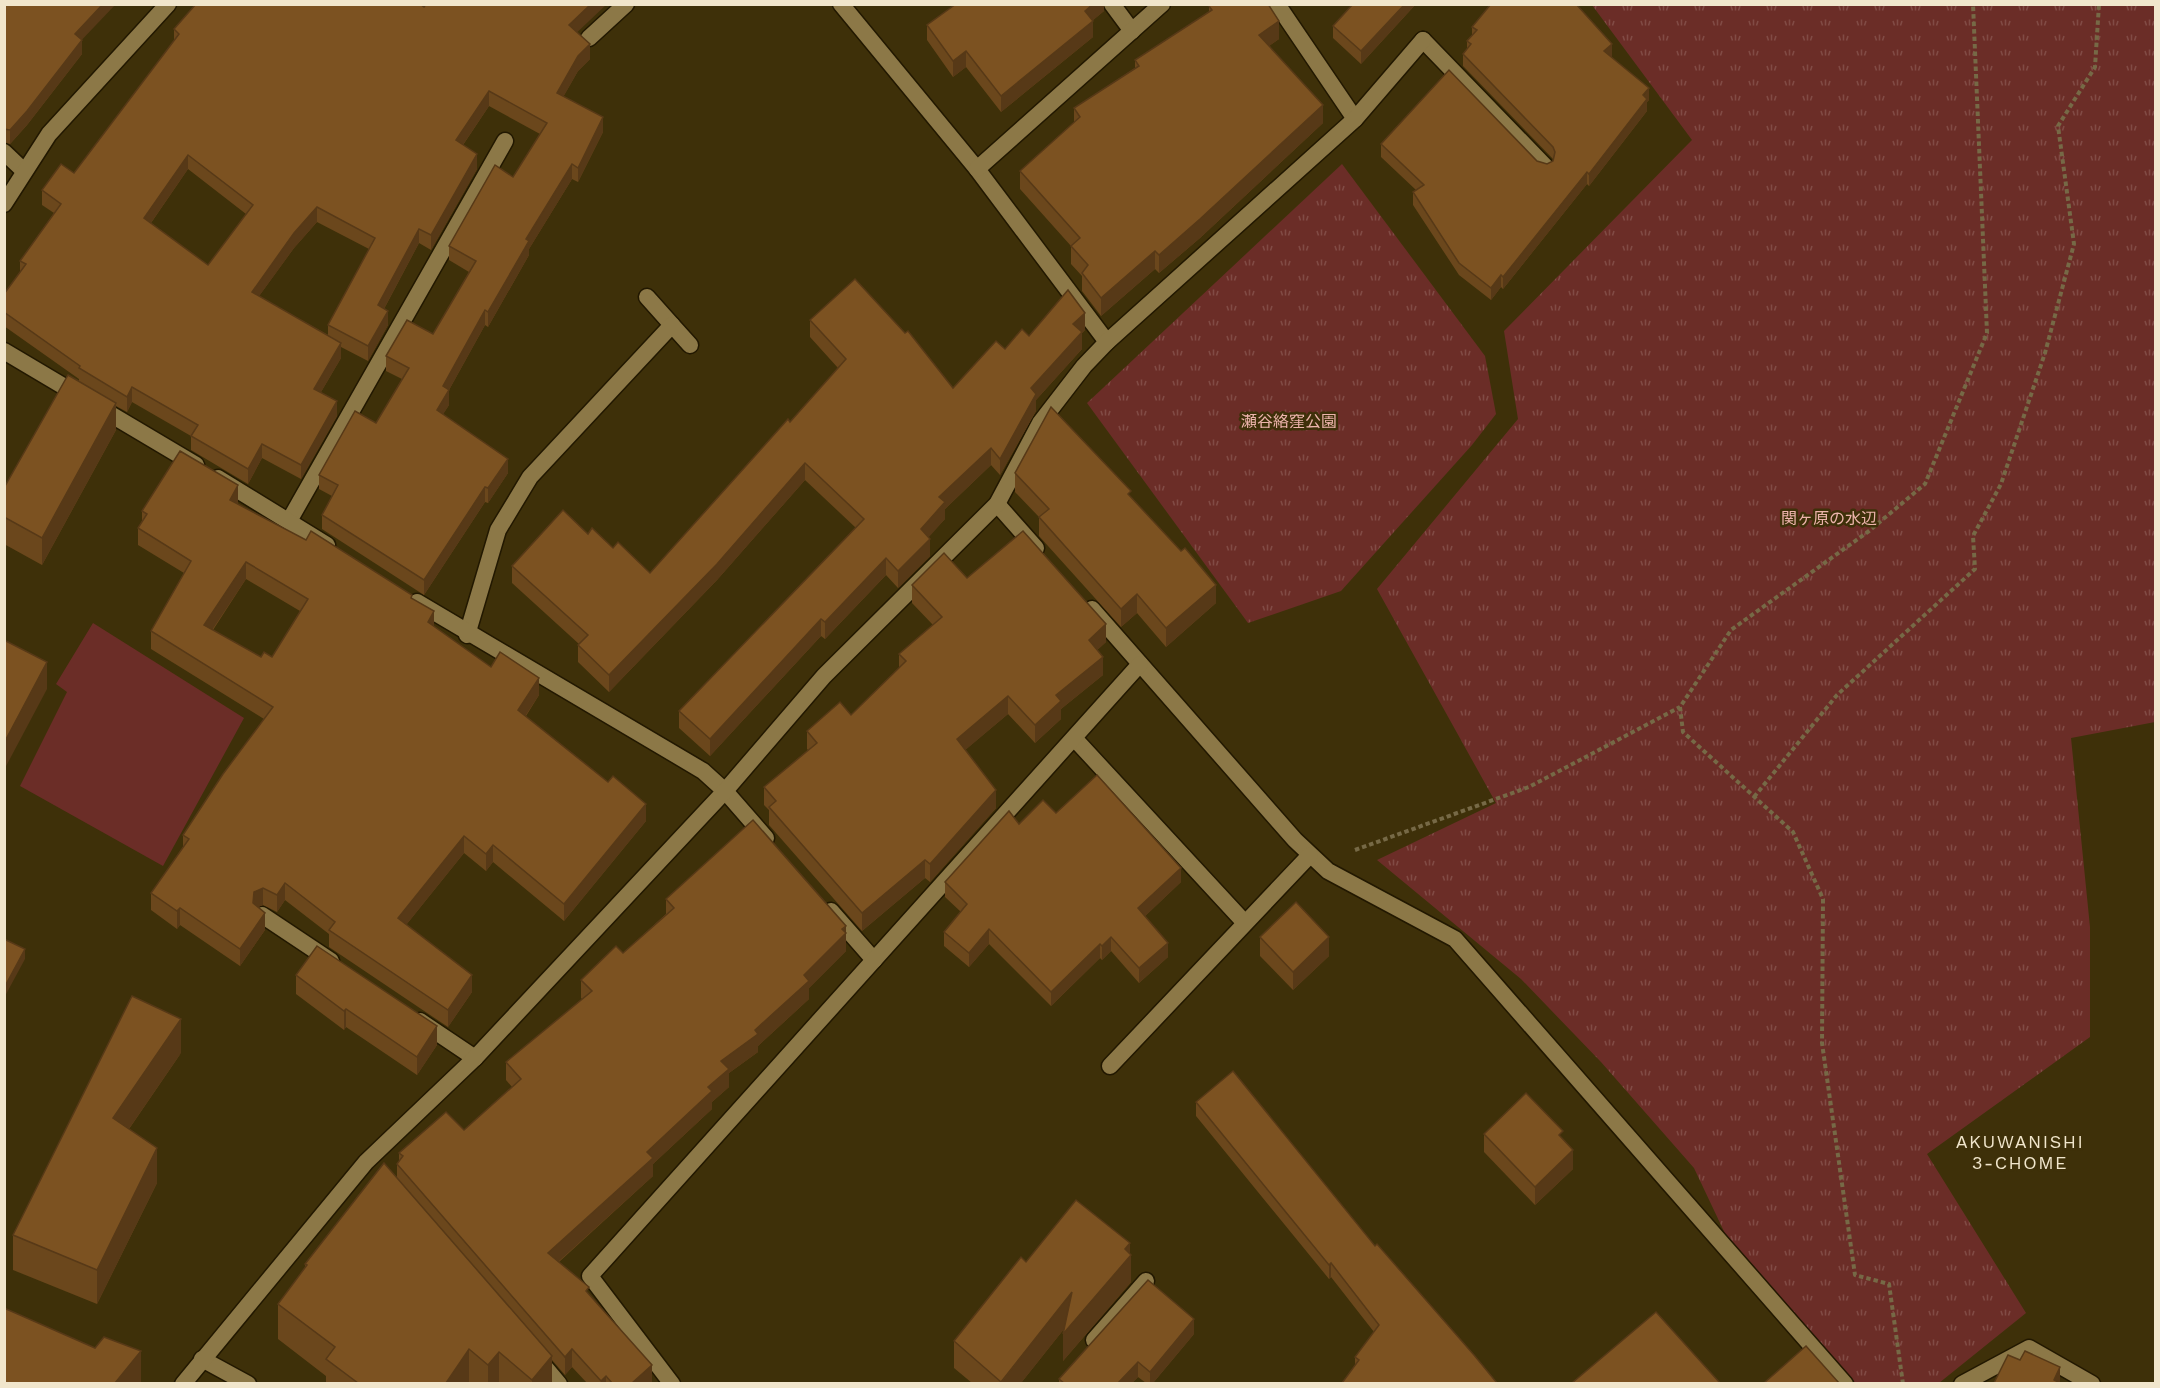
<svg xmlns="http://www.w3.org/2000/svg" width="2160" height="1388" viewBox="0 0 2160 1388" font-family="'Work Sans','Noto Sans JP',sans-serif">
<defs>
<pattern id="park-tufts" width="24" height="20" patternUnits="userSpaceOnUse" patternTransform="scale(1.5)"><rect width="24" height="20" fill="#6b2d27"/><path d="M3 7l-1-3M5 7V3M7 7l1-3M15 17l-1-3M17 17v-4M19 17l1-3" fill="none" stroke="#814b45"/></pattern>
</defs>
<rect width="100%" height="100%" fill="#3e3009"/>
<polygon fill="#6b2d27" points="93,623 244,718 163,866 20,786 67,692 56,684"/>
<g fill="url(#park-tufts)">
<polygon points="1592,5 2155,5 2155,722 2071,738 2090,927 2090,1037 1927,1154 2026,1313 1939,1383 1845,1383 1738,1261 1694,1168 1601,1062 1521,979 1377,860 1496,803 1377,589 1518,419 1504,331 1692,140"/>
<polygon points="1342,164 1485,356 1496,414 1472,445 1341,591 1248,623 1087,403"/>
</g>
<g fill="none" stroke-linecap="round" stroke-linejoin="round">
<defs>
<g id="service">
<polyline points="1112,4 1132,31"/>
<polyline points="589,38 626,4"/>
<polyline points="1423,40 1545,166"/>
<polyline points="647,297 672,325"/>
<polyline points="289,521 505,141"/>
<polyline points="467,635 498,530 530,477 672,325 690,345"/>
<polyline points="262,915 331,961"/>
<polyline points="420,1021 475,1058"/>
<polyline points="1094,1340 1146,1281"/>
</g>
<g id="minor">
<polyline points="841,4 977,169 1107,342"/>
<polyline points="1277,4 1355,119"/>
<polyline points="4,152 24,171"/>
<polyline points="977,169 1162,4"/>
<polyline points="4,351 196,465"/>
<polyline points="218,478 327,545"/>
<polyline points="997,504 1036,548"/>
<polyline points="417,602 703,771 725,791 766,838"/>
<polyline points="1092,609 1295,840 1328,871 1455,939 1845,1384"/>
<polyline points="1074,738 1245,923"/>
<polyline points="831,911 874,960"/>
<polyline points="1110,1066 1310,855"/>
<polyline points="202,1359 248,1384"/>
<polyline points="538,1359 559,1384"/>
<polyline points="183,1384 366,1162 475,1058 725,791 824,676 997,504 1040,423 1084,366 1107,342 1355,119 1423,40"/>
<polyline points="672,1384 590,1276 1140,664"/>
<polyline points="1962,1384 2029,1348 2092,1384"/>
</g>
<polyline id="tertiary" points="4,204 49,134 168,4"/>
</defs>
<use href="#service" stroke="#221801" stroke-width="19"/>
<use href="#minor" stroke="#221801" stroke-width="19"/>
<use href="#tertiary" stroke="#221801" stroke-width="19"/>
<g stroke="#766946" stroke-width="4" stroke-dasharray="4.5 3" stroke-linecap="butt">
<polyline points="1754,797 1837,695 1975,569 1973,536 2001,484 2045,353 2074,244 2058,126 2095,67 2099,4"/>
<polyline points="1355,850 1529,787 1680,707"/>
<polyline points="1903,1384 1889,1284 1855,1275 1822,1043 1823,899 1793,832 1683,732 1680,707 1731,630 1869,531 1925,484 1987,333 1973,4"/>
</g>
<use href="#service" stroke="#8c7847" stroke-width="16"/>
<use href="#minor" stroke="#8c7847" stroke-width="16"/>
<use href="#tertiary" stroke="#8c7847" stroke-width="16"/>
</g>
<g fill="#6b471c" fill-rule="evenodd">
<polygon points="4,4 82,40 82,54 27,125 10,144 4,142"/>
<polygon points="1104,4 1104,11 1093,20 1093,37 1001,112 966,67 953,77 927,40 927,25"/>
<polygon points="1353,4 1416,4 1361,64 1333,38 1333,26"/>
<polygon points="1209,6 1279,39 1269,46 1323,123 1200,238 1159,273 1155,269 1101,316 1082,291 1082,276 1071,264 1071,246 1020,189 1020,171 1074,122 1074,108 1135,68 1135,60 1209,12"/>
<path d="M 424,7 L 577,33 L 590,59 L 578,71 L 563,97 L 603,132 L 578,182 L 572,179 L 529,249 L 529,255 L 488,327 L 485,325 L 449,390 L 449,405 L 443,414 L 508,473 L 488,503 L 485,502 L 424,595 L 322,529 L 322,515 L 332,496 L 319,489 L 319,475 L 376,423 L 402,379 L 386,371 L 386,356 L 433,334 L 469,272 L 449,260 L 449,246 L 513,177 L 540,134 L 489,106 L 463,145 L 477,169 L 431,250 L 419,243 L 384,309 L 388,325 L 368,361 L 341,347 L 341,358 L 321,392 L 337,416 L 301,479 L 262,458 L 248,484 L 191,450 L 191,436 L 132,402 L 127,412 L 116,406 L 116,430 L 42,565 L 4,544 L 4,488 L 79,381 L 79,379 L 4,326 L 4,294 L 20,272 L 20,261 L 54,213 L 42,205 L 42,190 L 74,173 L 174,41 L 174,29 ZM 188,169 L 246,214 L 208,265 L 151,223 ZM 317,222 L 369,249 L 328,325 L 328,335 L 259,296 L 294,248 Z"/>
<polygon points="1472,27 1612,56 1611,57 1649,100 1647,102 1647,111 1589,186 1587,184 1503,289 1501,287 1491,300 1459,275 1413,205 1413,192 1416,190 1381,157 1381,144 1537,161 1547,164 1553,161 1553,159 1463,66 1463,54 1467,49 1467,41 1472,35"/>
<polygon points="810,320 953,388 1005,349 1029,336 1085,330 1082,333 1082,349 1036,400 1036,411 1000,475 991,465 945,509 945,519 928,537 930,556 898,588 886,575 825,639 821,636 710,756 679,728 679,711 856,528 805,480 717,580 609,692 578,662 578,645 579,644 512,583 512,566 588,534 613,548 650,573 790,422 838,368 810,337"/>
<polygon points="1015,473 1131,497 1216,603 1166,647 1137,613 1121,627 1039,536 1039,517 1015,492"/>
<path d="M 238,503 L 237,504 L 412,599 L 434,627 L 491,667 L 539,695 L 526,716 L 646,821 L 564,921 L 493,862 L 486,871 L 464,853 L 406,925 L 472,992 L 448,1027 L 329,947 L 329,934 L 285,900 L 277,912 L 263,905 L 258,907 L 265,930 L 240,966 L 180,925 L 177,929 L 151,910 L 151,893 L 183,847 L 183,835 L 264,719 L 151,649 L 151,631 L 184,573 L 138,545 L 138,528 L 142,521 L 142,511 ZM 246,579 L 300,611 L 272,657 L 261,657 L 213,630 Z"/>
<polygon points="967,578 1106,642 1097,650 1103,675 1061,709 1061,719 1035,743 1008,714 965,750 996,808 930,882 925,878 862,931 769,825 769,810 764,805 764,787 808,750 807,749 807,731 851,715 899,668 899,654 933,625 912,603 912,585"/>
<polygon points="1056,813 1181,882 1145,916 1168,957 1139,983 1111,951 1102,960 1100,958 1051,1006 989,944 969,967 944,946 944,932 961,912 945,897 945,882 1019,824"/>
<polygon points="666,899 846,926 846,951 809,988 809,999 758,1046 758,1052 729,1073 729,1087 712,1102 712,1109 653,1164 653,1176 559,1262 589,1295 652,1383 587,1383 572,1367 565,1375 552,1360 552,1383 326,1383 326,1376 278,1339 278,1304 305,1268 305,1264 397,1178 397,1164 399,1161 399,1153 464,1130 512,1087 506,1080 506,1062 582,999 581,998 581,980 623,953 666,914"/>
<polygon points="1260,937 1329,956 1293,990 1260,956"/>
<polygon points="296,975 437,1045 417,1075 346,1027 344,1030 296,994"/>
<polygon points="181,1053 129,1129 157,1183 97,1304 13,1270 13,1235"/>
<polygon points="1196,1102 1375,1246 1474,1355 1355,1366 1355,1357 1374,1332 1331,1277 1329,1279 1196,1116"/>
<polygon points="1484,1134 1563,1139 1573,1169 1535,1205 1484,1152"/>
<polygon points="1130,1254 1131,1282 1063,1361 1064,1329 1021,1383 972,1383 954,1368 954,1341 1026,1262"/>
<polygon points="1194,1334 1153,1383 1146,1383 1138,1377 1132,1383 1059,1383 1059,1379"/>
</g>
<g fill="#573917">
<polygon points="103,4 116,4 75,47 75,34"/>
<polygon points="591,4 607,4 569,40 569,25"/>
<polygon points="1093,4 1104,4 1104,11 1085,27 1085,11"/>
<polygon points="1405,4 1416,4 1361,64 1361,51"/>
<polygon points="1093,21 1093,37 1001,112 1001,96"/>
<polygon points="1279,21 1279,39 1259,53 1259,35"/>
<polygon points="82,40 82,54 27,125 10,144 10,130"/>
<polygon points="590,44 590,59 578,71 557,108 557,93 578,56"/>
<polygon points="1612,44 1612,56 1604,64 1604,51"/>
<polygon points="966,51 966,67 953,77 953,61"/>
<polygon points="1649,88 1649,100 1647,102 1647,111 1589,186 1589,174"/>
<polygon points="489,91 489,106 456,155 456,140"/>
<polygon points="1323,105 1323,123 1200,238 1159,273 1159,255"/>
<polygon points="603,117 603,132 578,182 578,168"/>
<polygon points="477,154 477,169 431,250 431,235"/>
<polygon points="188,155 188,169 144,233 144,218"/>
<polygon points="572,164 572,179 529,249 529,255 488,327 488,312 526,239"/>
<polygon points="1587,172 1587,184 1503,289 1503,277"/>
<polygon points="317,207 317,222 294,248 252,306 252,292 294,233"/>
<polygon points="419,229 419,243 378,320 378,305"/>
<polygon points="1155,251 1155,269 1101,316 1101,298"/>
<polygon points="1501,275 1501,287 1491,300 1491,288"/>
<polygon points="485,310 485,325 449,390 449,405 437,424 437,410 443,386"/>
<polygon points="388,311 388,325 368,361 368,346"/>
<polygon points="1085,313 1085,330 1082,333 1082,349 1036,400 1036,411 1000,475 1000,459 1031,388 1073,324"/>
<polygon points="341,343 341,358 314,404 314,389"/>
<polygon points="132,387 132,402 127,412 127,397"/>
<polygon points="337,401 337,416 301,479 301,465"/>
<polygon points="116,403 116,430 42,565 42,538"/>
<polygon points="262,444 262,458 248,484 248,469"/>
<polygon points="991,448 991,465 945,509 945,519 921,546 921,529 939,497"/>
<polygon points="508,459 508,473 488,503 488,488"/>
<polygon points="805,463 805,480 717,580 609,692 609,675"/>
<polygon points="238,485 238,503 230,517 230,500"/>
<polygon points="485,487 485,502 424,595 424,580"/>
<polygon points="930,539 930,556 898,588 898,571"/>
<polygon points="886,558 886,575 825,639 825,622"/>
<polygon points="246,562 246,579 204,642 204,625"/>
<polygon points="1216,585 1216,603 1166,647 1166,628"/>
<polygon points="1137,594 1137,613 1121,627 1121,609"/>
<polygon points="434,611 434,628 428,622"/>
<polygon points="821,619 821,636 710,756 710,739"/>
<polygon points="1106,624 1106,642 1089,658 1089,640"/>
<polygon points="1103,657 1103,675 1061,709 1061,719 1035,743 1035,725 1056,695"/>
<polygon points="47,662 47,689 4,770 4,743"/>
<polygon points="539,678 539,695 518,727 518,710"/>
<polygon points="1008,696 1008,714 957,757 957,739"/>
<polygon points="996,790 996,808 930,882 930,864"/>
<polygon points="646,804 646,821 564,921 564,904"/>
<polygon points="464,836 464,853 398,935 398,918"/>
<polygon points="493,845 493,862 486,871 486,854"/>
<polygon points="925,860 925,878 862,931 862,913"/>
<polygon points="1181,868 1181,882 1138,923 1138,908"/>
<polygon points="285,883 285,900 277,912 277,895"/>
<polygon points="263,888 263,905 254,909 253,920 254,892"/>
<polygon points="180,908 180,925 177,929 177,911"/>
<polygon points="265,913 265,930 240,966 240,949"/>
<polygon points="846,926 846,951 809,988 809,999 758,1046 758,1052 729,1073 729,1087 712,1102 712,1109 653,1164 653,1176 548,1271 548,1253 708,1087 721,1061 755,1030"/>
<polygon points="989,929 989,944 969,967 969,953"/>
<polygon points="1111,937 1111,951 1102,960 1102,946"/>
<polygon points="1329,937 1329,956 1293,990 1293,972"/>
<polygon points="1168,943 1168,957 1139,983 1139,968"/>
<polygon points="1100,944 1100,958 1051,1006 1051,992"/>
<polygon points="25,949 25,959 4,998 4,988"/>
<polygon points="472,975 472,992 448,1027 448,1010"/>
<polygon points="346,1009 346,1027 344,1030 344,1011"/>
<polygon points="181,1019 181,1053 113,1152 113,1118"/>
<polygon points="437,1026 437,1045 417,1075 417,1057"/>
<polygon points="157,1148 157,1183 97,1304 97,1270"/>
<polygon points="1573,1150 1573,1169 1535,1205 1535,1187"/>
<polygon points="1130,1243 1130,1256 1131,1255 1131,1282 1063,1361 1063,1334"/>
<polygon points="1331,1263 1331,1277 1329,1279 1329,1265"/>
<polygon points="1072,1292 1072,1319 1021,1383 1001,1383"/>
<polygon points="1194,1319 1194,1334 1153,1383 1150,1383 1150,1372"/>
<polygon points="469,1349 469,1383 446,1383"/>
<polygon points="572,1349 572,1367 565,1375 565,1357"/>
<polygon points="141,1351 141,1383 115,1383"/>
<polygon points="499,1352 499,1383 488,1383 488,1365"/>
<polygon points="552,1356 552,1383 532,1383 532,1380"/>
<polygon points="1138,1362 1138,1377 1132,1383 1118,1383"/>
<polygon points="652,1365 652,1383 632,1383"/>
<polygon points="2060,1367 2060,1383 2054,1380"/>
<polygon points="606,1376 606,1383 601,1383 601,1381"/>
</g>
<g fill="#7c5221" stroke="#573917" stroke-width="1.5" fill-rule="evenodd">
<polygon points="4,4 103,4 75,34 82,40 27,111 10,130 4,129"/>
<path d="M 196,4 L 420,4 L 424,7 L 426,4 L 591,4 L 569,25 L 590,44 L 578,56 L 557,93 L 603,117 L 578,168 L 572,164 L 526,239 L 529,241 L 488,312 L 485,310 L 443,386 L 449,390 L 437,410 L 508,459 L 488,488 L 485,487 L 424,580 L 322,515 L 338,485 L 319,475 L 355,411 L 376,423 L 409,368 L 386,356 L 407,320 L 433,334 L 476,261 L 449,246 L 495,165 L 513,177 L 547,123 L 489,91 L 456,140 L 477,154 L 431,235 L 419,229 L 378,305 L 388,311 L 368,346 L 328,325 L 375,238 L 317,207 L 294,233 L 252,292 L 341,343 L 314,389 L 337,401 L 301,465 L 262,444 L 248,469 L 191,436 L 198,425 L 132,387 L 127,397 L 79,368 L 80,366 L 4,312 L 4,294 L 26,264 L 20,261 L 61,204 L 42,190 L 61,164 L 74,173 L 179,34 L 174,29 ZM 188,155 L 253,205 L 208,265 L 144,218 Z"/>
<polygon points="956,4 1093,4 1085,11 1093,21 1001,96 966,51 953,61 927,25"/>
<polygon points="1210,4 1268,4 1279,21 1259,35 1323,105 1200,219 1159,255 1155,251 1101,298 1082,273 1088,265 1071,246 1080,238 1020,171 1080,117 1074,108 1139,66 1135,60 1212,10 1209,6"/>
<polygon points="1353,4 1405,4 1361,51 1333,26"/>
<polygon points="1491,4 1576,4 1612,44 1604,51 1649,88 1643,95 1647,99 1589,174 1587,172 1503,277 1501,275 1491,288 1459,263 1413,192 1424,185 1381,144 1449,70 1537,161 1547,164 1553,161 1555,152 1553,147 1463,54 1471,44 1467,41 1477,30 1472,27"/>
<polygon points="855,279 905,333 908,331 953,388 996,341 1005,349 1022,329 1029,336 1068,290 1085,313 1073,324 1082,332 1031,388 1036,394 1000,459 991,448 939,497 945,502 921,529 930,539 898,571 886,558 825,622 821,619 710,739 679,711 864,519 805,463 717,564 609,675 578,645 588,635 512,566 563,510 588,534 592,528 613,548 618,542 650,573 788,419 790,422 846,359 810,320"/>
<polygon points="68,375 116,403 42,538 4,517 4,488"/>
<polygon points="1051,407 1131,491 1128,494 1181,551 1185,548 1216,585 1166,628 1137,594 1121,609 1039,517 1049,509 1015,473"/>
<path d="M 180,451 L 238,485 L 230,500 L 306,540 L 311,531 L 412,595 L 411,598 L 434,611 L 428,622 L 491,667 L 500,652 L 539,678 L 518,710 L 608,782 L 613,776 L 646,804 L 564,904 L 493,845 L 486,854 L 464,836 L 398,918 L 472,975 L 448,1010 L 329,930 L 335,922 L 285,883 L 277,895 L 263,888 L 254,892 L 253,903 L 265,913 L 240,949 L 180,908 L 177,911 L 151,893 L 189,839 L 183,835 L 223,774 L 273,707 L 151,631 L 191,561 L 138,528 L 147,514 L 142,511 ZM 246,562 L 308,599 L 272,657 L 264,652 L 261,657 L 204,625 Z"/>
<polygon points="1023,531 1106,624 1089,640 1103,657 1056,695 1061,701 1035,725 1008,696 957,739 996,790 930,864 925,860 862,913 769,807 776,801 764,787 817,743 807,731 840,702 851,715 906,661 899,654 942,617 912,585 944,553 967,578"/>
<polygon points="4,640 47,662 4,743"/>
<polygon points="1097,775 1181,868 1138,908 1168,943 1139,968 1111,937 1102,946 1100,944 1051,992 989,929 969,953 944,932 967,904 945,882 1009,811 1019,824 1043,800 1056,813"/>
<polygon points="753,820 846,926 842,929 846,933 804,975 809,981 755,1030 758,1034 721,1061 729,1069 708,1087 712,1091 647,1152 653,1158 548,1253 589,1287 586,1291 652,1365 632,1383 612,1383 606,1376 601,1381 572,1349 565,1357 397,1164 403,1156 399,1153 446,1112 464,1130 521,1079 506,1062 592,991 581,980 616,946 623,953 674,908 666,899"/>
<polygon points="1296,902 1329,937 1293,972 1260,937"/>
<polygon points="4,939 25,949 4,988"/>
<polygon points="317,946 437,1026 417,1057 346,1009 344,1011 296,975"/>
<polygon points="132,996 181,1019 113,1118 157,1148 97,1270 13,1235"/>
<polygon points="1233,1071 1375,1246 1377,1244 1474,1355 1497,1383 1342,1383 1359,1360 1355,1357 1379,1325 1331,1263 1329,1265 1196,1102"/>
<polygon points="1526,1093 1563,1131 1559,1135 1573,1150 1535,1187 1484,1134"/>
<polygon points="384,1163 552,1356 532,1380 499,1352 488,1365 469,1349 446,1383 358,1383 326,1359 335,1347 278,1304 307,1265 305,1264"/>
<polygon points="1076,1200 1130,1243 1125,1249 1131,1255 1063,1334 1072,1292 1001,1382 954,1341 1021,1257 1026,1262"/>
<polygon points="1148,1280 1194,1319 1150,1372 1138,1362 1118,1383 1064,1383 1059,1379"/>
<polygon points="4,1308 95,1348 104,1337 141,1351 115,1383 4,1383"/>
<polygon points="1656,1312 1720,1383 1572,1383"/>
<polygon points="1806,1346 1839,1383 1764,1383"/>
<polygon points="2025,1351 2060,1367 2054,1380 2060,1383 1994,1383 2008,1355 2020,1360"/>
</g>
<g text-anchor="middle" stroke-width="5" stroke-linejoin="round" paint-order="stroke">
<g font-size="16" fill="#edb4ac" stroke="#3e3009">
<text x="1289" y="427">瀬谷絡窪公園</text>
<text x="1829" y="524">関ヶ原の水辺</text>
</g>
<g font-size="18" letter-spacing="1.5" fill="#f1e6cc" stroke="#3e3009">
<text x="2020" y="1148">AKUWANISHI<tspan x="2020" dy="21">3-CHOME</tspan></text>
</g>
</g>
<rect width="2160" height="1388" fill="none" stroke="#f1e6cc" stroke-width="12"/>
</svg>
